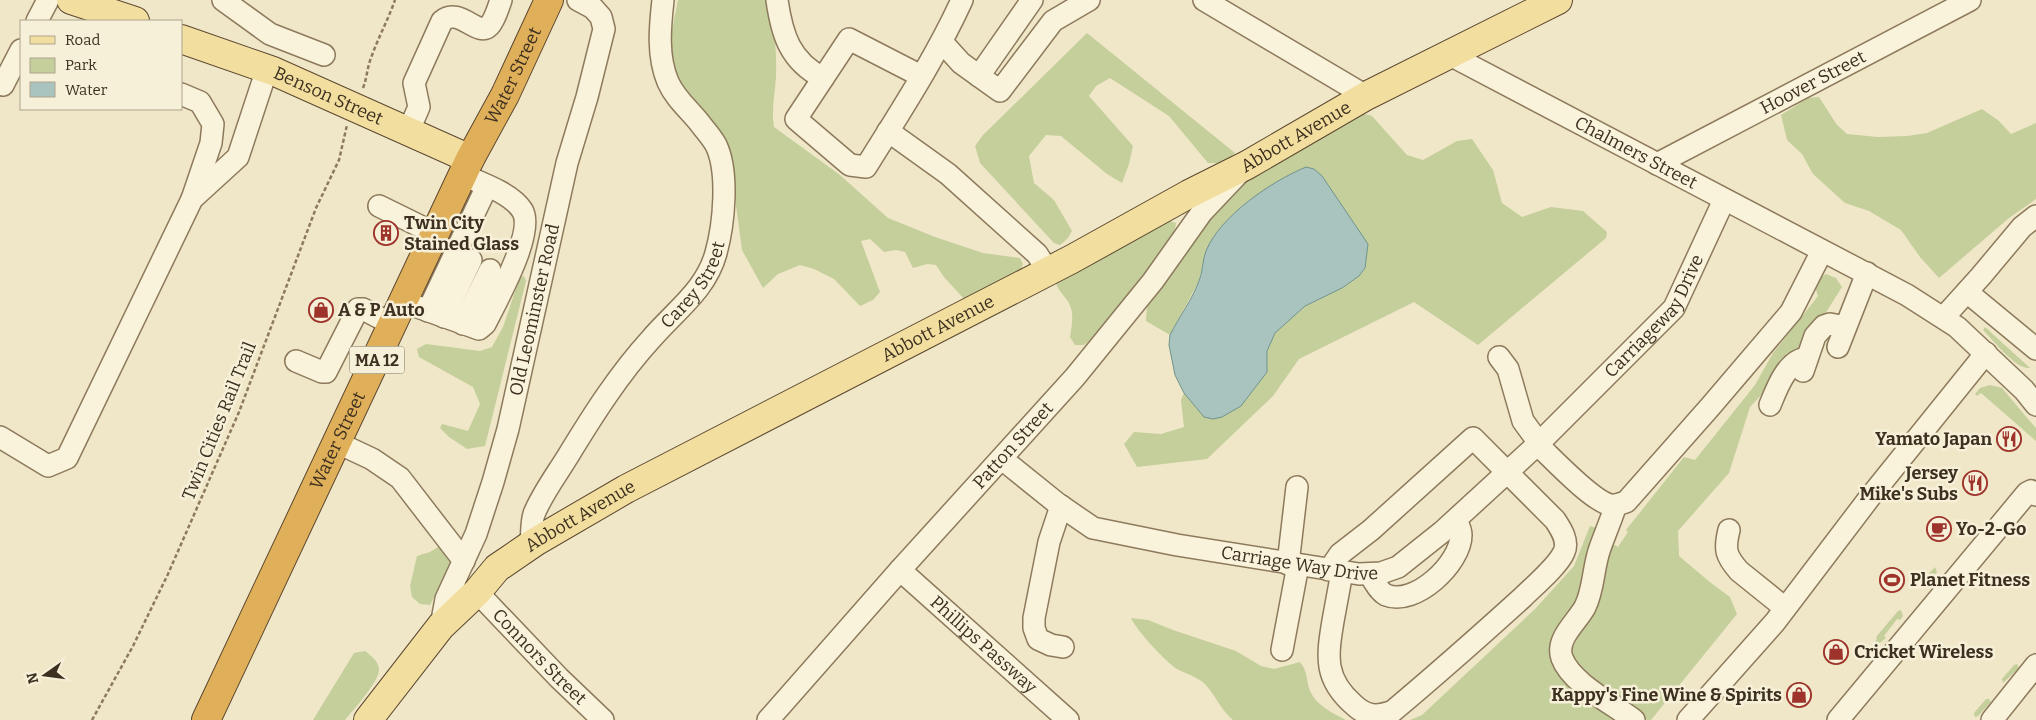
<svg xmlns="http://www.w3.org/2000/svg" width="2036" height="720" viewBox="0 0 2036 720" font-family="Bitter,serif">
<rect width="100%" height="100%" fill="#f0e7c8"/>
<g fill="#c4cf9b">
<path d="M 678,0 L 770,0 C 774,26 777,51 776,77 C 775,94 771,110 774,127 L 840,175 L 888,218 L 935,237 L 983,253 L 1020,258 L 1023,264 L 1020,272 L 964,299 L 944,277 L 936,265 L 927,264 L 913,268 L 905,252 L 896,250 L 884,252 L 870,239 L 861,241 L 880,292 L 873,300 L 860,306 L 834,279 L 814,269 L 800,265 L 778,274 L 763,288 L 742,250 L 728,146 L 678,86 L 670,40 Z"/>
<polygon points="1087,33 1235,153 1224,163 1208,163 1169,116 1110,78 1096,86 1089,96 1133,146 1129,164 1122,183 1107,174 1061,136 1046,135 1029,156 1034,183 1054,200 1072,231 1068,238 1060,245 1054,243 980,163 975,146 983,135"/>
<polygon points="1819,97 1837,125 1847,134 1878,137 1907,136 1927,133 1982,109 1999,121 2011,134 2036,123 2036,199 2009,218 1939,278 1920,257 1901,230 1869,211 1845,203 1813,174 1802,154 1787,140 1781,115 1808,98"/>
<polygon points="1355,111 1372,116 1407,155 1423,160 1457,141 1472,139 1493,170 1502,203 1522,217 1551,207 1583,211 1607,232 1606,238 1478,345 1414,302 1299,359 1273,396 1207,459 1137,467 1124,444 1134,432 1161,434 1184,427 1181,400 1184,393 1204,417 1267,372 1267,351 1274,333 1305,306 1342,288 1359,276 1365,269 1368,244 1206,251 1199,281 1170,335 1146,321 1147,307 1204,227 1242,183"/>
<path d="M 1167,220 L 1176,223 L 1174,234 L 1167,247 L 1090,340 L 1084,345 L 1075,345 L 1070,337 C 1072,324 1075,311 1067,300 C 1061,292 1057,289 1055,279 Z"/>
<path d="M 1826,274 L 1836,278 L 1842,287 L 1816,328 L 1784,371 L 1750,407 L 1729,473 L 1678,531 L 1679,556 L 1711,583 L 1730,597 L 1737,614 L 1651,720 L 1647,720 C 1625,705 1574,678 1570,651 C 1592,618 1601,581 1611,543 L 1618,547 L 1628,532 L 1626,530 L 1684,457 L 1695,460 L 1755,385 L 1773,353 L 1818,296 L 1815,287 L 1820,278 Z"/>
<polygon points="524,276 526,281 485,446 467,449 449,437 440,428 442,424 468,431 480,404 473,387 419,357 417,349 426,344 480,351 492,347 503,327 520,277"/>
<path d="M 1985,327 L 2029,367 L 2030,368 C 2016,370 1993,340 1983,330 Z"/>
<polygon points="1990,385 2002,388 2028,419 2036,428 2036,441 1981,393 1977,396 1975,394 1980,388"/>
<polygon points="1590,526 1597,528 1585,586 1555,645 1619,720 1410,720 1422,715 1535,609 1574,566"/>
<polygon points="443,544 452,562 430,605 420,604 412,597 410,586 417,556 430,552"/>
<polygon points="1935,567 1937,572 1934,576 1933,575 1929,581 1931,582 1927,587 1925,585 1924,587 1921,582"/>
<polygon points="1901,610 1903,616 1900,620 1897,619 1884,636 1886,638 1876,646 1873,644 1877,639 1876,637 1898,611"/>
<path d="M 1131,618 L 1148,620 L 1173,630 L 1236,651 L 1261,666 L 1274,669 L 1300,662 C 1308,671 1306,681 1310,691 C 1317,706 1333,713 1346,720 L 1233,720 C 1221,710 1215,695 1205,684 C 1198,677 1186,674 1177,669 C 1166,662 1136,630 1131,618 Z"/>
<path d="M 365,651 C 371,656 378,660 379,669 C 380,681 353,710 345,720 L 313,720 L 354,653 Z"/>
<polygon points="2017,664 2019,668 2003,683 2002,679 2014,665"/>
<polygon points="1986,699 1989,699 1991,702 1978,716 1975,717 1974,713"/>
</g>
<path fill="#a9c4be" stroke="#6f938d" d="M 1306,167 L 1314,169 L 1322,176 L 1368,244 L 1365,268 L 1359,276 L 1342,288 L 1305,306 L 1275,333 L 1267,351 L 1267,372 L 1241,406 L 1222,417 L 1213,419 L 1204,417 L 1184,393 L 1175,375 L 1169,345 L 1170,335 C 1179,317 1192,300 1199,281 C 1203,272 1202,261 1206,251 C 1220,216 1272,181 1306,167 Z"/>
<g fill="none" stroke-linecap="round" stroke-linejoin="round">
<defs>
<g id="minor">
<polyline points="223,0 270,34 324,55"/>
<path d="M 777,0 C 782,35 790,61 823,78"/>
<polyline points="1032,0 979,76 1000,91 1053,21 1089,0"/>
<polyline points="1204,0 1366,96"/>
<polyline points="37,21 48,0"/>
<polyline points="942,42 961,63 979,76"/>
<path id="s1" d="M 1450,55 L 1907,295 L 1957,327 L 2024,390 L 2036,405"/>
<path d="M 921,76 L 849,39 L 796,119 L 850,165 L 866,167 C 900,112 935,59 962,0"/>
<polyline points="0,83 3,85 21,50"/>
<polyline points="181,94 200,102 213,124 211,143 192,199"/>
<polyline points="888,131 948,174 1037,254 1048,271"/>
<path d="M 408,132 L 419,107 L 414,83 L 442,21 C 459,6 478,38 489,26 C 495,20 498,8 501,0"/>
<path id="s2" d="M 1657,164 L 1970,0"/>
<polyline points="379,206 436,234"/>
<polyline points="1967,292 2036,349"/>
<path d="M 404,302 L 479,329 L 485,324 C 496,302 536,231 522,210 C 511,193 481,183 463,175"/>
<polyline points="428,311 487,186"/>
<polyline points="444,317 471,260"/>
<polyline points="1944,317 1981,276 2022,227 2036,216"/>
<polyline points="463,324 490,270"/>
<polyline points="1838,347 1867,273"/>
<polyline points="1499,357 1508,369 1523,421 1539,443"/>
<polyline points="296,361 322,372 326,372 358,309 363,309 393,325"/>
<polyline points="1803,371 1815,336 1824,326 1830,324 1845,327"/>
<path d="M 1770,405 C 1777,388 1787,360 1807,358"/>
<polyline points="0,437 48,466 67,458 192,199 238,157 267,69"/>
<polyline points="338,443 372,459 400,478 464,561"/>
<path d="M 1538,445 C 1552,458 1593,502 1611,505 C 1616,506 1621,503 1626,502 L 1710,407 L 1791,312 L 1822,251"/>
<path id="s3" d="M 1002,459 L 1058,504 L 1093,528 L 1177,545 L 1359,574 L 1381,573 L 1398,567 L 1442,532 L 1539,443 L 1674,308 L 1724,200"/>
<path d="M 1616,505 C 1611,520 1605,534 1600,548 C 1593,567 1594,589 1585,607 C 1577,622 1555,639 1562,658 C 1571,683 1613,704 1634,720"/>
<polyline points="1061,506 1049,542 1034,618 1034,628 1038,639 1051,645 1063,647"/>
<path d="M 1729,530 C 1724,550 1726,556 1739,571 L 1785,608"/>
<path id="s4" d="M 531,544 C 532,535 531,523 534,514 C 542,494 557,474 568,456 C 593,415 619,374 651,339 C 675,311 706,290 716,253 C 724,224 729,172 716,145 C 712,138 707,132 702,126 C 691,111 676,100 668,82 C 657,56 660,27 663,0"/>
<polyline points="1288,564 1297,487"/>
<path id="s5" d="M 900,570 L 1068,720"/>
<path d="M 1329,570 L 1340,554 L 1371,530 L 1473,438 L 1555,520 C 1561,529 1569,541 1564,552 C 1558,566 1534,586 1523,597 C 1480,636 1437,674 1393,711 C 1377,717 1367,717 1354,705 C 1324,679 1327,657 1333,621 C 1336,605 1339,588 1342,572"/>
<path d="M 1369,574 C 1374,580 1378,591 1386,595 C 1415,607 1461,563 1461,535 C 1461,529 1458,525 1456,520"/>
<path id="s6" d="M 477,592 L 559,678 L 603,720"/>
<path id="s7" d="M 441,626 L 446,599 L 476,534 L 493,482 L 508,429 L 567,163 L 587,97 L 604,29 L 601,17 L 593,8 L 578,0"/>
<polyline points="1282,650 1298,565"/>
<path id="s8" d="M 768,720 L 900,570 L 1075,377 L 1153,281 L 1202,212 L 1238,174"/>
<polyline points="1688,720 1775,622 1870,497 1986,353"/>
<polyline points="1838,720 2027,493 2031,491 2036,495"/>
<polyline points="1992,720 2036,665"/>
</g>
<g id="major">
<polyline points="71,0 135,21"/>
<path id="s9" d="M 181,39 L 273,71 L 470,159"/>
<path id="s10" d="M 368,720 L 441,626 L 477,592 L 497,568 L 535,542 L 626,489 L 1072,259 L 1189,194 L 1247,165 L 1366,96 L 1558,0"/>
</g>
<g id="highway">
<path id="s11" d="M 206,720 L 470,159 L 505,95 L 549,0"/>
</g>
</defs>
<use href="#minor" stroke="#8d7a5c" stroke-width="24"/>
<use href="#major" stroke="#5b4730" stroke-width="30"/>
<use href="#highway" stroke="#5b4730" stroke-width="30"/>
<g stroke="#8d7a5c" stroke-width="2.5" stroke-dasharray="4 2.5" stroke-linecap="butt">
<path d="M 363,88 C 367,78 367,68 371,58 C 378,38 388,20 395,0"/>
<polyline points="1974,588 1987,574"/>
<polyline points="92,720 133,646 168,574 239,412 316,208 339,160 347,125"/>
</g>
<use href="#minor" stroke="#faf3dc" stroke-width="21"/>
<use href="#major" stroke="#f2dfa0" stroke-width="28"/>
<use href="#highway" stroke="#dfaf59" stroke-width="28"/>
</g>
<defs>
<symbol id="building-ring" viewBox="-11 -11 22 22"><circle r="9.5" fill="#f7f0d8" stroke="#9d332b" stroke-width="1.5"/><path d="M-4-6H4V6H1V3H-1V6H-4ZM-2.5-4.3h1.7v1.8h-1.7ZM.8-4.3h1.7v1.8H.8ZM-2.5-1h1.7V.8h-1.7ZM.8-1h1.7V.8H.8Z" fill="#9d332b"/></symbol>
<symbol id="shop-ring" viewBox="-11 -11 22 22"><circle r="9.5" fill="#f7f0d8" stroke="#9d332b" stroke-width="1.5"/><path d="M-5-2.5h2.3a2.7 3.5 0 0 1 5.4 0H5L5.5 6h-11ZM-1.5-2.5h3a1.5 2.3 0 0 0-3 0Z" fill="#9d332b"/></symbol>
<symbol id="restaurant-ring" viewBox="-11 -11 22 22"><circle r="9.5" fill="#f7f0d8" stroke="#9d332b" stroke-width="1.5"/><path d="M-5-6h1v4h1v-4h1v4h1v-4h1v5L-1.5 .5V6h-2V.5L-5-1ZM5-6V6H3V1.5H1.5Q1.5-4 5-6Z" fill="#9d332b"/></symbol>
<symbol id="cafe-ring" viewBox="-11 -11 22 22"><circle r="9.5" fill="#f7f0d8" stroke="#9d332b" stroke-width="1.5"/><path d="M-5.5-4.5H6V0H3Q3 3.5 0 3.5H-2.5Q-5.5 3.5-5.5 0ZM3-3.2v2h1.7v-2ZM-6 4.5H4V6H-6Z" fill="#9d332b"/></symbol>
<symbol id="stadium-ring" viewBox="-11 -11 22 22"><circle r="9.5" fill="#f7f0d8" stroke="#9d332b" stroke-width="1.5"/><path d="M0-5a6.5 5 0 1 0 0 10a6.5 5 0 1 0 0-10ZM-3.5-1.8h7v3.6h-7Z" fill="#9d332b"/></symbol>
</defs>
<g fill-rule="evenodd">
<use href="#building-ring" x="372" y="219" width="28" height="28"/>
<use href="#shop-ring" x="307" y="296" width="28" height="28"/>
<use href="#restaurant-ring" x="1995" y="425" width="28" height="28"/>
<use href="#restaurant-ring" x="1961" y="469" width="28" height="28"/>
<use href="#cafe-ring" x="1925" y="515" width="28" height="28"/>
<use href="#stadium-ring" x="1878" y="566" width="28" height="28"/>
<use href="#shop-ring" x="1822" y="638" width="28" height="28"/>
<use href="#shop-ring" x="1785" y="681" width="28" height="28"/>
</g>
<g text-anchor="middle" stroke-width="5" stroke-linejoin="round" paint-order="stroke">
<rect fill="#f7f0d8" stroke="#756a57" stroke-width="1" x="349.5" y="346.5" width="55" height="27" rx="4"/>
<g font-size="16" font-weight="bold" fill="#3d3020">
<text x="377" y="366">MA 12</text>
</g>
<g font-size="18" fill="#3d3020" stroke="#f7f0d8">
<text dy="6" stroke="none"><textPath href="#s11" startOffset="714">Water Street</textPath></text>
<text dy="6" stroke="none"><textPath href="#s2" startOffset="176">Hoover Street</textPath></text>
<text dy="6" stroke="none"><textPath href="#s9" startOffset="158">Benson Street</textPath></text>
<text dy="6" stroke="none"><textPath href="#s10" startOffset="1108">Abbott Avenue</textPath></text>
<text dy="6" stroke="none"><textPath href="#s1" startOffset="210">Chalmers Street</textPath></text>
<text dy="6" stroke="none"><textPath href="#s4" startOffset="311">Carey Street</textPath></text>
<text dy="6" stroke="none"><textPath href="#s7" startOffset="331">Old Leominster Road</textPath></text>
<text dy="6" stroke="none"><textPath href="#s3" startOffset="785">Carriageway Drive</textPath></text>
<text dy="6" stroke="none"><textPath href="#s10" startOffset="702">Abbott Avenue</textPath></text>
<text transform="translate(219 421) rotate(-68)" y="6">Twin Cities Rail Trail</text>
<text dy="6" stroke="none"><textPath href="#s11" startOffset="309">Water Street</textPath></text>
<text dy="6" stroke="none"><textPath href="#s8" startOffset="368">Patton Street</textPath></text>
<text dy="6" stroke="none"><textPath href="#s10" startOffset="298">Abbott Avenue</textPath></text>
<text dy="6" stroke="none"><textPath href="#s3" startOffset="324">Carriage Way Drive</textPath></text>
<text dy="6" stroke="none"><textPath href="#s5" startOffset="112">Phillips Passway</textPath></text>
<text dy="6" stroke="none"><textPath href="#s6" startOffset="90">Connors Street</textPath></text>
</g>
<g font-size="18" font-weight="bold" fill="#3d3020" stroke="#f7f0d8" text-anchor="start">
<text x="404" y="229">Twin City<tspan x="404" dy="21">Stained Glass</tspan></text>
<text x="338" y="316">A &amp; P Auto</text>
<text x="1992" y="445" text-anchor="end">Yamato Japan</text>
<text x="1958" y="479" text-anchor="end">Jersey<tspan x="1958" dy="21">Mike's Subs</tspan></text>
<text x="1956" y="535">Yo-2-Go</text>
<text x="1910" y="586">Planet Fitness</text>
<text x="1854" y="658">Cricket Wireless</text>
<text x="1782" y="701" text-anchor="end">Kappy's Fine Wine &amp; Spirits</text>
</g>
</g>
<rect x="20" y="20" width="162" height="90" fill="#f7f0d8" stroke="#ada38e"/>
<rect x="30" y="36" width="25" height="8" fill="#f2dfa0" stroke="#ada38e"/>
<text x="65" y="45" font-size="15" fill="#3d3020">Road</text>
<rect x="30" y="58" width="25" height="15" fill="#c4cf9b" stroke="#ada38e"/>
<text x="65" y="70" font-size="15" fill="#3d3020">Park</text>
<rect x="30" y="82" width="25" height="15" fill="#a9c4be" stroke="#ada38e"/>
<text x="65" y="95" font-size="15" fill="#3d3020">Water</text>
<g transform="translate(45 675) rotate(256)" stroke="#f7f0d8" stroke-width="4" paint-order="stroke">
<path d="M0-4L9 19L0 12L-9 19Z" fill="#3d3020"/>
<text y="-8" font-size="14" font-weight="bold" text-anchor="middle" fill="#3d3020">N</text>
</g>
</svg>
